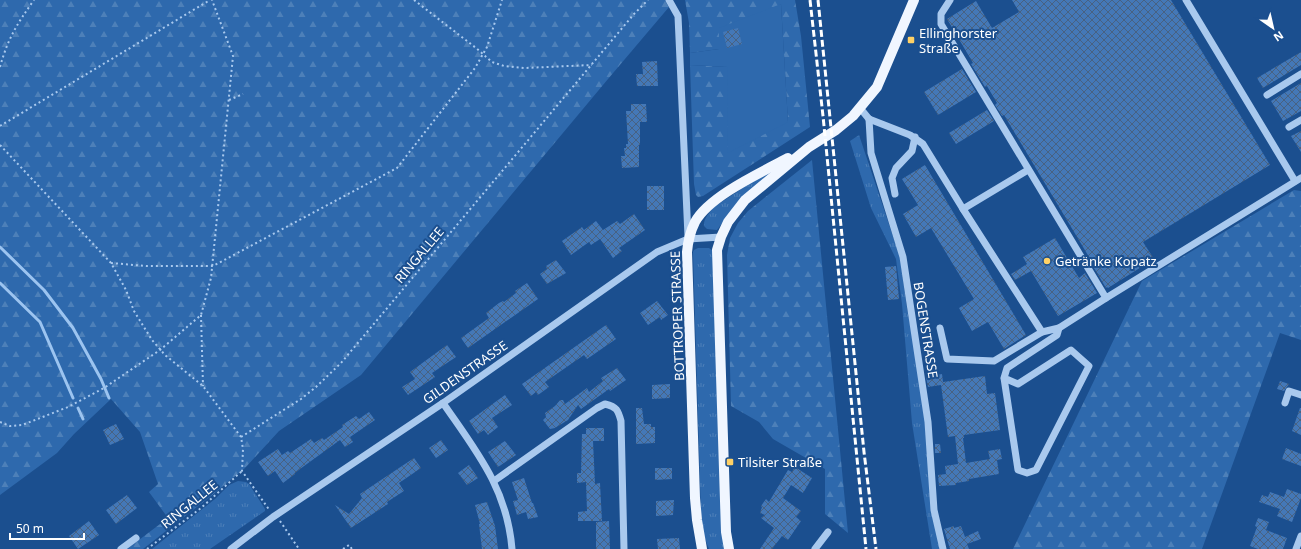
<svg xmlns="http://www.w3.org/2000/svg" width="1301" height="549" viewBox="0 0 1301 549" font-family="'Noto Sans',sans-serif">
<defs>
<pattern id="grass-tufts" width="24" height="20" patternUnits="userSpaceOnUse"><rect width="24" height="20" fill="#2e69ad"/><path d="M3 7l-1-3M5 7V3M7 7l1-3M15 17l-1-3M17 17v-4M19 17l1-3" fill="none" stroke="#4d80b9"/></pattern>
<pattern id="forest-firs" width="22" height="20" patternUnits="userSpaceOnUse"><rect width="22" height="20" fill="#2e69ad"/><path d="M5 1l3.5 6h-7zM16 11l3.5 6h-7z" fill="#4d80b9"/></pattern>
<pattern id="building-cross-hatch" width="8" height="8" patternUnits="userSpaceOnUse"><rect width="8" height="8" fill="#4478b7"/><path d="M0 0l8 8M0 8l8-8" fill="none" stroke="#486282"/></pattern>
</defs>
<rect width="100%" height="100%" fill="#1b4f8f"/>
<g fill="url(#grass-tufts)">
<polygon points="859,135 900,257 907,308 923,395 942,549 932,549 912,423 902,304 896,259 871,208 850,141"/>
<path d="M 790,157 L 737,203 L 717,230 L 707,229 L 704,226 C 703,219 710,212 714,207 Z"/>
<polygon points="698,248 709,248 713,251 724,549 709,549 704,536 701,516 693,252 694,250"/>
<polygon points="238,481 246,482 249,484 265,509 265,511 210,549 152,549 215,499 229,485"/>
</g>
<g fill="url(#forest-firs)">
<polygon points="0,0 665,0 669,7 608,79 361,375 279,431 245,468 211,496 143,549 127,549 168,518 149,492 158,484 140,432 111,399 74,434 57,453 0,495"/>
<polygon points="685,0 795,0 801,36 810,127 703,196 698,197 696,195 694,184 690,65 727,67 788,122 781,4 719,49 690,53 689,23"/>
<polygon points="812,160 848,533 825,514 825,469 773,439 759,422 731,406 727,255 730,238 738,223 748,211"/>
<polygon points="1294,190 1301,191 1301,340 1280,333 1202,549 1013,549 1142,281"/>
</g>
<polygon fill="#2e69ad" points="781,4 788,122 728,153 727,67 690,65 690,53 719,49 719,28"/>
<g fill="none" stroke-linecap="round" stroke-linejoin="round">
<g stroke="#9cc4f0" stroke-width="3">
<polyline points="0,247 44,290 73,328 101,379 109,398"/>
<polyline points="0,283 40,322 73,398"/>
<polyline points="78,408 83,419"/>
</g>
</g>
<g fill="url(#building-cross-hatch)">
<polygon points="1012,0 1171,0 1270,165 1143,242 1154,259 1108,288 1107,287 1106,288 1094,268 1095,267 1004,115 1002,116 995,105 997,103 987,86 985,87 971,64 973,63 947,19 976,1 992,28 1019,12"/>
<polygon points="738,28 742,44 727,48 723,32"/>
<polygon points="1301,52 1301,65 1263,88 1257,78"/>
<polygon points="657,61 658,86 637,86 636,74 643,74 642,62"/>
<polygon points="962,69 976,92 938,115 924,92"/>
<polygon points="1301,83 1301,111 1283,121 1271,101"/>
<polygon points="631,104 646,104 647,122 640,122 640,145 639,145 639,167 622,168 621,156 625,156 624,148 626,148 626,144 628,144 626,111 631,111"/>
<polygon points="987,110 994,121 956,144 949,133"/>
<polygon points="1301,131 1301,152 1291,136"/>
<polygon points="925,165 1026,335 1004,349 988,322 972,331 959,308 974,299 931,228 916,237 903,214 918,205 902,179"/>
<rect x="647" y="186" width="17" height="24"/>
<polygon points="634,214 645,230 619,248 622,251 613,258 600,239 591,245 589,242 571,255 562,241 582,227 584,230 596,221 603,230 617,221 620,224"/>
<polygon points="1055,238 1079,278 1085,273 1097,293 1058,316 1031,271 1015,280 1011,274 1027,264 1023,257"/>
<polygon points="556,260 566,273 547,284 540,274 547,269 546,266"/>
<polygon points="896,266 899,299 888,300 885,267"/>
<polygon points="527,283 538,299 468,348 461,338 489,318 486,313 499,303 503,301 504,302 516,293 515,291"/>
<polygon points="657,301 668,315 661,320 660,317 648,325 640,313"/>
<polygon points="606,325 616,339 587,359 584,355 545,382 549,387 538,395 536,392 531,396 522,384"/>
<polygon points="447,345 456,357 432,373 435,377 408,395 402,387 415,379 410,372"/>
<polygon points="617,368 626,380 610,391 609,389 581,409 578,405 568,420 555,428 550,429 543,420 546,417 545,413 555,406 560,400 563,400 565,404 587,388 589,392 603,381 601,378"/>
<polygon points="942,374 943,382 985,376 987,394 995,393 1000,430 964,435 964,438 963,438 966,463 990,459 988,451 1000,449 1002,459 997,460 999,474 969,479 969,481 956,483 956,485 939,486 938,475 946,474 945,466 958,464 955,436 948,437 941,385 928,387 926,377"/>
<polygon points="1280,381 1289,384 1284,391 1277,389"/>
<polygon points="670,384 670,398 652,399 652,385"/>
<polygon points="505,395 512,405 492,418 498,427 488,435 484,430 478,434 469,421"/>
<polygon points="636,408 642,408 644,424 651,424 651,427 655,427 655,443 636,444"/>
<polygon points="1300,408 1301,408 1301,435 1292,431"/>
<polygon points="369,412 375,420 350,437 353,442 345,447 340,440 300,469 295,473 295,474 283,483 275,471 268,476 258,462 278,449 282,455 288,451 290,453 311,439 314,443 322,438 324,440 343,427 342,425 356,416 359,419"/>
<polygon points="116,424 124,439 110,445 103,430"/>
<polygon points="586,428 604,428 604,441 593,441 595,484 600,483 602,521 578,521 578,512 587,511 586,482 577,483 577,473 581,473 582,434 586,434"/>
<polygon points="441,440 448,450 436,458 429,448"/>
<polygon points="505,441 516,455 498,467 488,452"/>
<polygon points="935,444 940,444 941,453 935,453"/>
<polygon points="1286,448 1301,454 1301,466 1282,459"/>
<polygon points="414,458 421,468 399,483 404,491 387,502 388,504 351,528 335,505 349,514 362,498 360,494"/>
<polygon points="469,465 478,478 467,485 458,473"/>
<polygon points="795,467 812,478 803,493 791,485 783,498 801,511 796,517 801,521 788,540 782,536 772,549 760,549 774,528 761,518 765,515 760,513 762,507 761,506 766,499 769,502 788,470 792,472"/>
<polygon points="655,468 672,468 672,479 655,480"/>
<polygon points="524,478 532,503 533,503 538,517 528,519 526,512 517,515 513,501 518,500 512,482"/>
<polygon points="1287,489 1301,494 1301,498 1292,522 1277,516 1280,509 1259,502 1262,495 1268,497 1270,492 1284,497"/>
<polygon points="127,495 137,508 116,524 106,510"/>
<polygon points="674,500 673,515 656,516 656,501"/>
<polygon points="487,502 495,526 498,549 482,549 479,524 480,524 475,505"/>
<polygon points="1258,518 1269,522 1266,530 1287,538 1283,549 1258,549 1250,546 1257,527 1255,526"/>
<polygon points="89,521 99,535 78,549 69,536"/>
<polygon points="609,521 610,549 596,549 596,522"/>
<polygon points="954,526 954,528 961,526 965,537 978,531 981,539 967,544 969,549 950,549 944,529"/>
<polygon points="679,538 680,549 658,549 657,539"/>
</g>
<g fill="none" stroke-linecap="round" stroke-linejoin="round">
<g stroke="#a9c9ee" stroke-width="2" stroke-dasharray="2 3" stroke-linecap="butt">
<polyline points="414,0 476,48 492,62 504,66 524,68 592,65"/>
<path d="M 0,67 C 8,38 17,24 34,0"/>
<polyline points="229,100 243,94"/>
<polyline points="0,126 210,0"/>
<polyline points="0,145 111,263 126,290 134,311 152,340 165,355 203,386 241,437 243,449 242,471 270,511"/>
<polyline points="111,263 146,266 213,266 397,168 475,68 487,47 502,0"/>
<polyline points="201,315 203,386"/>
<polyline points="0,422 10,426 22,425 35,420 68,407 104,388 160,350 201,315 211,278 233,56 212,0"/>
<polyline points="241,437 301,399 316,387 341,363 634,14 648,0"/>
<polyline points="280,521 299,549"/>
<polyline points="147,549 201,508 242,471"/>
<polyline points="343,549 349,545 352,549"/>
</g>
<g stroke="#a9c9ee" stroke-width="7">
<polyline points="669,0 678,16 688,236"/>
<polyline points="950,0 941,14 941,24 1106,298 1301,178"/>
<polyline points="1186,0 1295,181"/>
<polyline points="1267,95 1301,74"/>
<polyline points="860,108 869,119 910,135 923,144 963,209"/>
<polyline points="869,119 871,153 903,257 928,422 934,510 943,549"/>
<polyline points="1289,127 1301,120"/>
<polyline points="895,194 892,178 896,168 912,151 915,137"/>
<polyline points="940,328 947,359 994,361 1042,332"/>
<polyline points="1059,328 1106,298"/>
<polyline points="1004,378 1018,384 1071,350 1089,366 1036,470 1027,473 1018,470 1004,378 1007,368 1057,335 1059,328 1042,332 963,209 1028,170"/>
<path d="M 443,403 C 476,451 507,488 512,549"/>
<polyline points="1285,403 1289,391 1301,395"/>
<path d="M 494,481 L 597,408 L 605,404 C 617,407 618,410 621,421 L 624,549"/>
<polyline points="121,549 136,538"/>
<polyline points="231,549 273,517 443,403 657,252 688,239 721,237"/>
<polyline points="815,549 828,532"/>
<polyline points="1296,549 1301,536"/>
</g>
<g stroke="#f0f6ff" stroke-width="10">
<path d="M 702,549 L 697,520 L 695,498 L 687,252 C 688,241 690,232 695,222 C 709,196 762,172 788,158"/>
<polyline points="729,549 726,532 717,250 721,237 728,222 745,200 809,147 836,130 853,116 877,87 914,0"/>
</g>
<g stroke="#fff" stroke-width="3" stroke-dasharray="7 3" stroke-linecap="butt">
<polyline points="810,0 823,116 866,549"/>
<polyline points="818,0 864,452 876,549"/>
</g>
</g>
<g fill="#ffd166" stroke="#1b4f8f" stroke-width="1.5">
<rect x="907" y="36" width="8" height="8" rx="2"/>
<circle cx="1047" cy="261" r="4"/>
<rect x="726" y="458" width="8" height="8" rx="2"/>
</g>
<g text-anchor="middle" stroke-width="4" stroke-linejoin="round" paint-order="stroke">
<g font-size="13" fill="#fff" stroke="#1b4f8f" text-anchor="start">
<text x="919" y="38">Ellinghorster<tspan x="919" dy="15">Straße</tspan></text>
<text x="1055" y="266">Getränke Kopatz</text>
<text x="738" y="467">Tilsiter Straße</text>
</g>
<g font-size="13" fill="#fff" stroke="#1b4f8f">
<text transform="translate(419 255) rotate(-50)" y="5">RINGALLEE</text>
<text transform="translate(677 316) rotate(-92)" y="5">BOTTROPER STRASSE</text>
<text transform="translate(926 330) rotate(81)" y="5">BOGENSTRASSE</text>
<text transform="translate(465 372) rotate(-35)" y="5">GILDENSTRASSE</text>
<text transform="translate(189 504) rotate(-39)" y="5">RINGALLEE</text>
</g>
</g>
<g transform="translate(1273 28) rotate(146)" stroke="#1b4f8f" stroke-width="3" paint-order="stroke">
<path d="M0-3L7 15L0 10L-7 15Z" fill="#ffffff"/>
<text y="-6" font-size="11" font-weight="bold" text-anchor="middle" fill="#ffffff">N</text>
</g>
<path d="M10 533v6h74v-6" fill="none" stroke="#ffffff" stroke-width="2"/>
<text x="16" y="533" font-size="12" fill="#ffffff" stroke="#1b4f8f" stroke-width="3" paint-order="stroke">50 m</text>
</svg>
